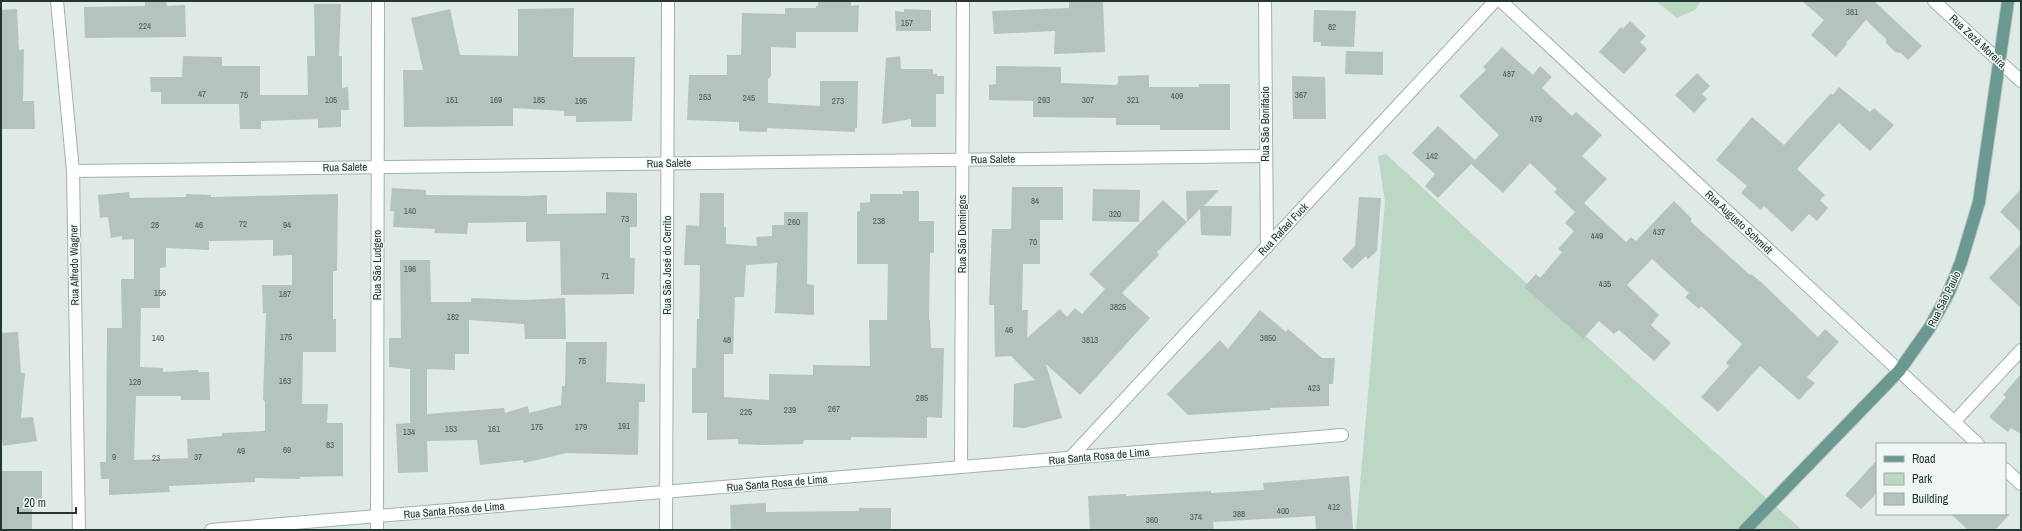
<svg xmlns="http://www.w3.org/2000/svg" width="2022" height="531" viewBox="0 0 2022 531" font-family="'Archivo Narrow',sans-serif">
<rect width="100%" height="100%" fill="#dfe9e5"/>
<g fill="#bbd8c5">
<polygon points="1656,1 1701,1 1695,10 1677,18"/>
<polygon points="1386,154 1495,255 1802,530 1356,530 1385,202 1378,156"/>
</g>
<g fill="#b5c3bf" fill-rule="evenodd">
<polygon points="145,1 166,1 167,6 185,5 186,37 85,38 84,7 145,6"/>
<polygon points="818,1 851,1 851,6 859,5 858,32 796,32 796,48 771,47 771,76 768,79 768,103 820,106 820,81 858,81 857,128 855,128 855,132 767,128 767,132 739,131 739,122 687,120 689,75 727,75 727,55 741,55 742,13 785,14 785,8 816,8 816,6 818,6"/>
<polygon points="1069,1 1103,1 1105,52 1054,54 1055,31 994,34 992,11 1069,8"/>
<polygon points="1802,1 1874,1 1922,46 1908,60 1901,53 1895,52 1886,43 1886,39 1866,20 1846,43 1847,44 1836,57 1811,35 1824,20"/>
<polygon points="314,4 341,4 339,56 342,56 342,88 348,87 349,110 341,110 341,127 318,128 318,119 261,121 261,129 240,129 239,104 161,104 161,92 151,92 150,77 182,77 183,56 222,57 222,66 260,66 260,95 308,95 307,56 315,56"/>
<polygon points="574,8 573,57 635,57 632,121 576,122 576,116 564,116 564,111 513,108 513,126 404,127 403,70 423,70 411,18 450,9 460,55 518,56 518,9"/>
<polygon points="17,9 19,50 24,49 23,101 34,101 35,129 1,129 1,10"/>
<polygon points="904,9 931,10 931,31 896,31 895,11 904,12"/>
<polygon points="1314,10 1356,11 1354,47 1321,46 1321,42 1313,42"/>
<polygon points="1630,21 1646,36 1640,42 1647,49 1624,74 1599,52 1621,27 1623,29"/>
<polygon points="1502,47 1533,75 1540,66 1552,77 1542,88 1572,116 1576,112 1602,135 1582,156 1607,179 1584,203 1626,242 1631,237 1636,241 1674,201 1692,219 1690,221 1750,275 1751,274 1760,281 1818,337 1825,329 1839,342 1807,377 1815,383 1799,400 1760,366 1718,412 1701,397 1729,366 1726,363 1742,344 1701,306 1699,309 1685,297 1689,293 1652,259 1627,285 1659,315 1651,325 1671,343 1654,361 1619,330 1614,334 1599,321 1583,339 1524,287 1536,274 1540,278 1562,252 1558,249 1574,231 1565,223 1575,212 1554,192 1557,189 1530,163 1503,193 1471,164 1499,135 1459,96 1486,70 1483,67"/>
<polygon points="1346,51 1383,52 1383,75 1345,74"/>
<polygon points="900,56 901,69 933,69 933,74 937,74 937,76 944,76 944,94 936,94 936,127 911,127 911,119 882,124 886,58"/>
<polygon points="996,66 1061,67 1061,83 1116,85 1118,83 1118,76 1149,75 1149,87 1199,87 1199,84 1230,84 1230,130 1160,130 1160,125 1116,125 1116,118 1033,117 1033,101 989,100 989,85 996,84"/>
<polygon points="1697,73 1710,86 1702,94 1707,99 1694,113 1675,95"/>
<polygon points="1292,76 1325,77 1326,119 1293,119"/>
<polygon points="1839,87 1870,112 1874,108 1894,125 1870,151 1839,123 1797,169 1825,195 1820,200 1828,208 1817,221 1809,214 1792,232 1764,206 1761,210 1741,193 1747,186 1716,160 1752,117 1784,145 1831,93 1833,95"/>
<polygon points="1438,126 1475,160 1438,198 1425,186 1435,174 1412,153"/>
<polygon points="1012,187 1063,187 1063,220 1040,220 1040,264 1023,264 1022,310 1028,310 1027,338 1060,309 1067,317 1075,308 1082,314 1105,289 1089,274 1163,200 1187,222 1157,252 1159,255 1122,293 1150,318 1080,395 1046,364 1062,418 1024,428 1013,427 1014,384 1035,380 1011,356 995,357 994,305 989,305 992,229 1011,229"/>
<polygon points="392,188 426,190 426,195 524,196 547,195 547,214 606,213 606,192 637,193 637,227 630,227 630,258 635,258 634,294 561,295 560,241 526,242 526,222 468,223 467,234 434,233 435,229 393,227 394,211 390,211"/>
<polygon points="1093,189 1140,190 1139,222 1092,221"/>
<polygon points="2021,189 2021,232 2000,212"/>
<polygon points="1219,190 1204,206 1232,206 1231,236 1201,235 1200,209 1187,222 1186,191"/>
<polygon points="903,191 919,191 919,221 934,221 934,253 930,253 929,320 930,320 931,348 944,348 942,418 927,417 927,438 851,437 851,440 804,440 803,444 766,445 738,444 738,439 707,440 707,413 692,413 692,368 696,368 697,319 699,319 700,265 684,265 686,225 699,226 700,193 724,193 724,227 726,227 726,244 757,246 756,237 772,236 772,225 784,225 784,212 808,212 807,284 814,285 814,315 775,313 777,263 746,265 744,297 735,297 733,354 724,354 724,397 769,400 769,374 813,375 813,365 870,366 869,320 887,320 888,264 857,264 857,212 860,211 860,203 870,202 870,194 903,194"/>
<path d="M 129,192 L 130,198 L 186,197 L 186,194 L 211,195 L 211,197 L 338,194 L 337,271 L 333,271 L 333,319 L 336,319 L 336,352 L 303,352 L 302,404 L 328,404 L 327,423 L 343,423 L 343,476 L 300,477 L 300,479 L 255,478 L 255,482 L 169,486 L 170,492 L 109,495 L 109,479 L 101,479 L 100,462 L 106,462 L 107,328 L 122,328 L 121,279 L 134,279 L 134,239 L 122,240 L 122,236 L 111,238 L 108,217 L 100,218 L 98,195 ZM 273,240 L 273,256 L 292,255 L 292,285 L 262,285 L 263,313 L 266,313 L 263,400 L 265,401 L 265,431 L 222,433 L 222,436 L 187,439 L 188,458 L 134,460 L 136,396 L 181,396 L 181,400 L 210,400 L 209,372 L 198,372 L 198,370 L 163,372 L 163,368 L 140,367 L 141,308 L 160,308 L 160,268 L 166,267 L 166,248 L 209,250 L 209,241 Z"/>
<polygon points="1359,197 1381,198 1377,251 1368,259 1366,256 1352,269 1342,259 1355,246"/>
<polygon points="2021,244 2021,308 1989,278"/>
<polygon points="400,260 430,260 431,302 471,302 471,298 524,300 565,298 566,339 525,339 524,324 469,320 469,354 455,354 455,370 427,369 427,414 504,408 505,413 528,406 529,413 561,405 562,386 565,386 566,342 607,342 606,382 645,384 645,402 639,402 638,455 567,453 524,463 523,460 480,465 477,440 427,441 428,472 398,473 396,424 410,423 410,369 389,367 389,338 401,338"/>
<polygon points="1260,310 1286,332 1288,329 1322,358 1335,358 1333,384 1329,384 1329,406 1270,408 1270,410 1188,415 1167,394 1220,340 1228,349"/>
<polygon points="18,332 21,373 25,373 21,418 33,417 37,441 3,446 1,434 1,333"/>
<polygon points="2021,374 2021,434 2011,428 2008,432 1989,417 2006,397 2003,395"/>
<polygon points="1877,460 1877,493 1861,509 1845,495"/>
<polygon points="1,471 42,471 42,500 32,500 32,530 1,530"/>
<polygon points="1349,476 1353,529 1316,530 1315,516 1213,522 1214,530 1090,530 1088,496 1126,494 1126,496 1211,491 1211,493 1264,490 1263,483"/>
<polygon points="766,503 766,512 859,511 859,508 891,508 891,530 731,530 730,505"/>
<polygon points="1951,514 2010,514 1995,530 1968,530"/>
</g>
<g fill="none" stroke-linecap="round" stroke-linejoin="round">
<defs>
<g id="street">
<polyline points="1265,1 1267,247"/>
<polyline points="1501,1 1978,444"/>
<polyline points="1934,1 2021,81"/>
<polyline points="73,171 1265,156"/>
<polyline points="1954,422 2021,350"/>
<polyline points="1070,458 1495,1"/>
<polyline points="961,467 963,1"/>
<polyline points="2005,469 2021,484"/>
<polyline points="211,530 1342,435"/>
<polyline points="377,530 378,1"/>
<polyline points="666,530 668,1"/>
</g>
<polyline id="secondary" points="57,1 73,171 79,530"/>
<polyline id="primary" points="1745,530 1899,371 1930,327 1948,294 1961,262 1979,202 2008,1"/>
</defs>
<use href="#street" stroke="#a3b0ac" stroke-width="14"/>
<use href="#secondary" stroke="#a0b3ae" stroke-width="14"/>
<use href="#primary" stroke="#bdc3c2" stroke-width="14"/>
<use href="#street" stroke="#fff" stroke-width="12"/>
<use href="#secondary" stroke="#fff" stroke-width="12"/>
<use href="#primary" stroke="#699991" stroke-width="12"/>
</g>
<g text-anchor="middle" stroke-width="3" stroke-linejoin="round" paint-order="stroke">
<g font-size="9" fill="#475a56">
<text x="1852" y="15">381</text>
<text x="907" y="26">157</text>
<text x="145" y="29">224</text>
<text x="1332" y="30">82</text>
<text x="1509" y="77">487</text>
<text x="202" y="97">47</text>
<text x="244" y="98">75</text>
<text x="1301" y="98">367</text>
<text x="1177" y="99">409</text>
<text x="705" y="100">253</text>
<text x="749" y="101">245</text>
<text x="331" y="103">105</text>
<text x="452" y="103">151</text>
<text x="496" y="103">169</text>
<text x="539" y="103">185</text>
<text x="1044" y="103">293</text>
<text x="1088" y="103">307</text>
<text x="1133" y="103">321</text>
<text x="581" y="104">195</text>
<text x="838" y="104">273</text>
<text x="1536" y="122">479</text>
<text x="1432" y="159">142</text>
<text x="1035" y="204">84</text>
<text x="410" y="214">140</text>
<text x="1115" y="217">320</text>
<text x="625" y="222">73</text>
<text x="879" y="224">238</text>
<text x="794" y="225">260</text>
<text x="243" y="227">72</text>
<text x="155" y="228">28</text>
<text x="199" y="228">46</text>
<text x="287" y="228">94</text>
<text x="1659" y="235">437</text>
<text x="1597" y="239">449</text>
<text x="1033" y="245">70</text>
<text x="410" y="272">196</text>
<text x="605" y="279">71</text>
<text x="1605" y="287">435</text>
<text x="160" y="296">156</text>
<text x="285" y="297">187</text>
<text x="1118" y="310">3825</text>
<text x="453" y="320">182</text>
<text x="1009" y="333">46</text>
<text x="286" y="340">175</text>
<text x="158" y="341">140</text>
<text x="1268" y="341">3850</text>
<text x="727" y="343">48</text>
<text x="1090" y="343">3813</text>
<text x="582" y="364">75</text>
<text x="285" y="384">163</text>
<text x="135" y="385">128</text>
<text x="1314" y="391">423</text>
<text x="922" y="401">285</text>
<text x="834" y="412">267</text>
<text x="790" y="413">239</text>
<text x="746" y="415">225</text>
<text x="624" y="429">191</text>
<text x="537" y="430">175</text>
<text x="581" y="430">179</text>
<text x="451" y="432">153</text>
<text x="494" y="432">161</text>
<text x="409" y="435">134</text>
<text x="330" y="448">83</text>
<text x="287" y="453">69</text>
<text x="241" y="454">49</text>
<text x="114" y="460">9</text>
<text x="198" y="460">37</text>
<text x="156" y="461">23</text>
<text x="1334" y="510">412</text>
<text x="1283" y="514">400</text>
<text x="1239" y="517">388</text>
<text x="1196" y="520">374</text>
<text x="1152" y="523">360</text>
</g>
<g font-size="11" fill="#223733" stroke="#eff6f3">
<text transform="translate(1978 41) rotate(43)" y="4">Rua Zezé Moreira</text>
<text transform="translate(1265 124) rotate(-90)" y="4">Rua São Bonifácio</text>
<text transform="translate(993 159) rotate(-1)" y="4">Rua Salete</text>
<text transform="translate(669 163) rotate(-1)" y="4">Rua Salete</text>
<text transform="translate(345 167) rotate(-1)" y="4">Rua Salete</text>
<text transform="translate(1739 222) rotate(43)" y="4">Rua Augusto Schmidt</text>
<text transform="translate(1283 229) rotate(-47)" y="4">Rua Rafael Fuck</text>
<text transform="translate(962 234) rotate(-90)" y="4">Rua São Domingos</text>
<text transform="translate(74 265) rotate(-91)" y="4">Rua Alfredo Wagner</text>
<text transform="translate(377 265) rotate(-90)" y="4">Rua São Ludgero</text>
<text transform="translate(667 265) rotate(-90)" y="4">Rua São José do Cerrito</text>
<text transform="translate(1944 299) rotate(-64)" y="4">Rua São Paulo</text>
<text transform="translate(1099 456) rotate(-5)" y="4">Rua Santa Rosa de Lima</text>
<text transform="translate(777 483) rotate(-5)" y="4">Rua Santa Rosa de Lima</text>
<text transform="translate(454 510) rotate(-5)" y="4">Rua Santa Rosa de Lima</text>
</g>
</g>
<rect width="2022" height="531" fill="none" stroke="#223733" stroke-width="4"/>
<rect x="1876" y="443" width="130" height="72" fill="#eff6f3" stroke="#9daaa6"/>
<rect x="1884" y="456" width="20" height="6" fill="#699991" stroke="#9daaa6"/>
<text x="1912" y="463" font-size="12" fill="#223733">Road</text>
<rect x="1884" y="473" width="20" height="12" fill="#bbd8c5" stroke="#9daaa6"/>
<text x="1912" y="483" font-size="12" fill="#223733">Park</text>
<rect x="1884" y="493" width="20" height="12" fill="#b5c3bf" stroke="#9daaa6"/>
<text x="1912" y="503" font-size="12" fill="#223733">Building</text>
<path d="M18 507v6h58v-6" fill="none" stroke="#223733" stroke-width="2"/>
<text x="24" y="507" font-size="12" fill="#223733" stroke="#eff6f3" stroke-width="3" paint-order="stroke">20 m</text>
</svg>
